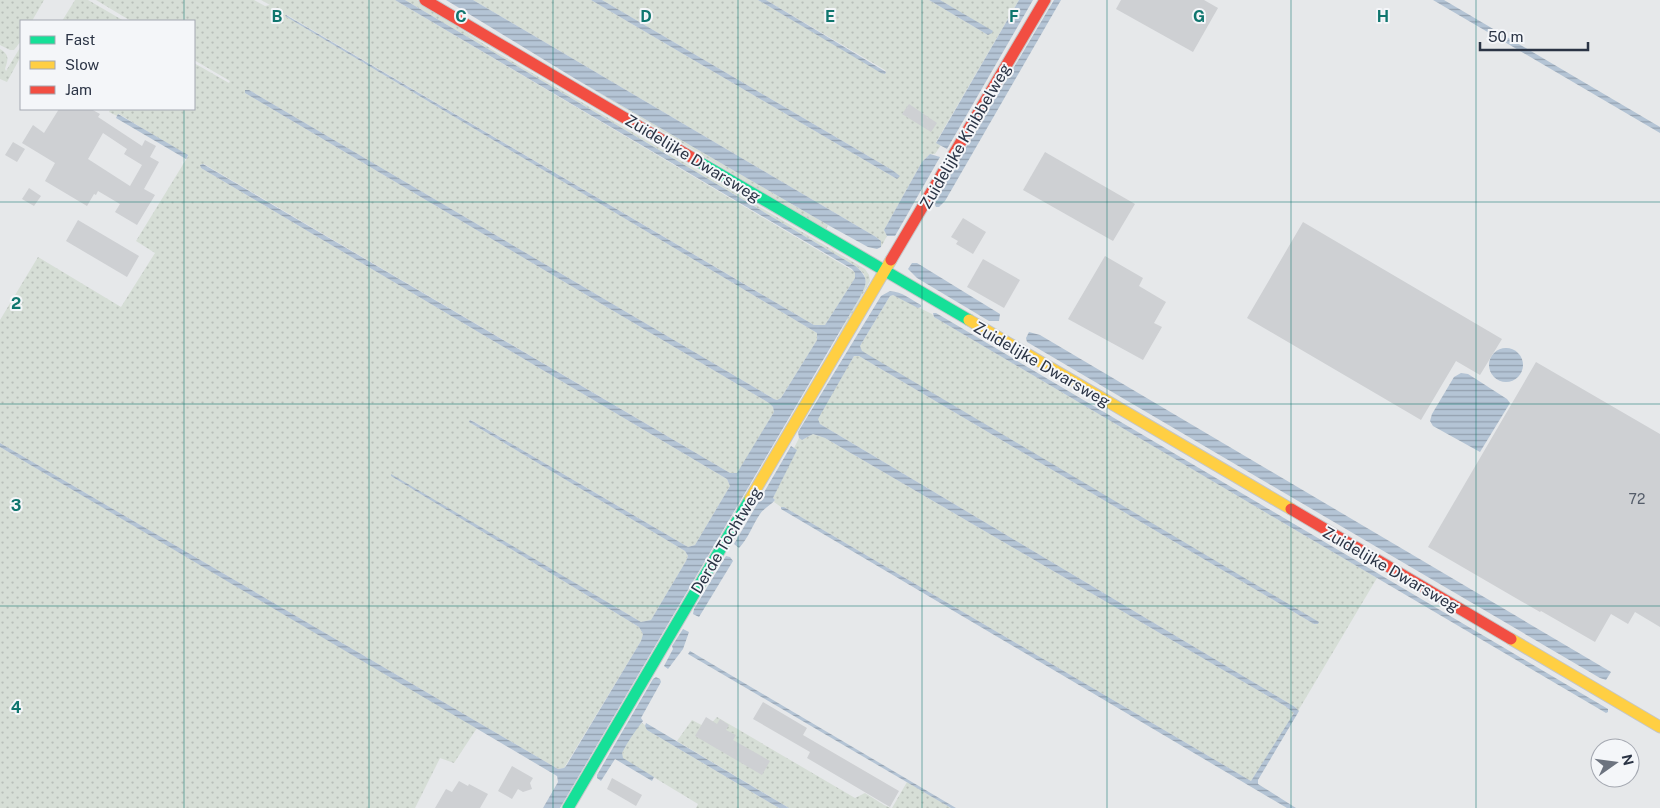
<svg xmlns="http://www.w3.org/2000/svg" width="1660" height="808" viewBox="0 0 1660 808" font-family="'Public Sans',sans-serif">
<defs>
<pattern id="grass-dots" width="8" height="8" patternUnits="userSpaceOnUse" patternTransform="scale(1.25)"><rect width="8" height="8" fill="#d6ded6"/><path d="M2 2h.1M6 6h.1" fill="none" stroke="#b8bfb9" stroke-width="1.8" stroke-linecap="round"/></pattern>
<pattern id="water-rules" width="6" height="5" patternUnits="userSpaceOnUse" patternTransform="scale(1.25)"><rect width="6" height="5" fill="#b4c4d5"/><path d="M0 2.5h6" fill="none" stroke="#93a0af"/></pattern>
</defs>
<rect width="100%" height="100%" fill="#e6e8ea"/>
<g fill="url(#grass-dots)">
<polygon points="0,0 44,0 32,21 21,21 21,41 14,50 10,50 0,45"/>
<polygon points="75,0 88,0 124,21 62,21"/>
<polygon points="96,0 254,0 265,6 270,5 261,0 395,0 855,272 855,278 825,325 814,325 287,15 285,16 817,333 817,340 781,398 777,400 774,399 249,90 245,91 245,93 769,403 773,407 774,412 737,474 730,473 204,164 200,165 201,168 727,479 730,486 695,545 688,547 471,420 469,422 685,551 688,556 686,561 651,620 641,622 391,475 391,476 639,627 643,634 641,641 564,768 558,769 0,443 0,320 38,257 121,307 155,253 136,241 187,158 188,156 119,114 117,116 109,112 110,110 108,109 194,109 194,63 229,83 230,81 194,60 194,21 131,21"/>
<polygon points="405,0 417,0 493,50 865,269 869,275 870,281 798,413 866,283 864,274 857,267"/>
<polygon points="473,0 591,0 897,179 892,170 602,0 758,0 885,74 886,72 885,70 766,0 929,0 988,35 992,31 940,0 1019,0 936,142 941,145 935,154 930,154 922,162 884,230 887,236 881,247 881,241 876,237"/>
<path d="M 21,46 L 21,56 L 7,82 L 0,79 L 0,49 C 10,55 8,60 5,69 L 6,71 Z"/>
<polygon points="574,78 828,225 826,230"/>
<polygon points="893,295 932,314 934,317 1377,578 1298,711 1295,707 820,424 817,419 854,356 859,356 1314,624 1318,624 1318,622 861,351 860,346 890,296"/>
<polygon points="813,434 825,438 1285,706 1295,713 1251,781 784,507 781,507 774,502 775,500 773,498 796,450 794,448 799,438 802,440"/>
<polygon points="0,447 477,728 454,763 440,758 415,808 0,808"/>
<polygon points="717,717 855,798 865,793 884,805 891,808 789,808 677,741 692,720 707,728"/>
<path d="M 642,723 L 645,725 L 647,730 L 779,808 L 696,808 L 698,804 L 622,758 C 621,747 633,729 642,723 Z"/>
<polygon points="907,782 951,808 892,808"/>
</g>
<g fill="url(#water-rules)">
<path d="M 395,0 L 405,0 L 857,267 C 869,279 867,283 860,297 L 560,808 L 543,808 L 558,782 L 557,776 L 0,447 L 0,443 L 558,769 L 564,768 L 566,766 L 641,641 L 643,634 L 639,627 L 391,476 L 391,474 L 641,622 L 651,620 L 686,561 L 688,556 L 685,551 L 469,422 L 470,420 L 474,422 L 688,547 L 695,545 L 730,486 L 727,479 L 201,168 L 200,165 L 203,164 L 730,473 L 737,473 L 774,412 L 773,407 L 769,403 L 245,93 L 245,90 L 249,90 L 774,399 L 777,400 L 781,398 L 817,340 L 817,333 L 285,16 L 286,15 L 814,325 L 825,325 L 855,278 L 855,273 L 852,269 Z"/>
<polygon points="446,0 473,0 876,237 881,241 881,247 877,249 868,247 828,225 574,78"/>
<polygon points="591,0 602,0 892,170 900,176 897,179"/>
<polygon points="758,0 766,0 886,72 885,74 881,73"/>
<polygon points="929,0 940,0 993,31 992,33 988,35"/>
<polygon points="1019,0 1033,0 947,149 936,143"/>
<polygon points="1054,0 1061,0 945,201 939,207 936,207 934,203 937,196"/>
<polygon points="1433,0 1444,0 1660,127 1660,133"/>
<polygon points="118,114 188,155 187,158 186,159 116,118"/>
<polygon points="930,154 940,157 895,236 887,236 884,230 922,162"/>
<polygon points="912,263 917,263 1000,314 999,321 989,321 917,278 908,269"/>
<path d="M 890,291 C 903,292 910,299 921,305 L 921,307 L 918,308 L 893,295 L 890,296 L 860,346 L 862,351 L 1319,622 L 1318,624 L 1314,624 L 859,356 L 854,356 L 818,419 L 820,424 L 1295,707 L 1299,711 L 1258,780 L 1258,784 L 1296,808 L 1287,808 L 781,509 L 781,507 L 784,507 L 1251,781 L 1294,713 L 1285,706 L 825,438 L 813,434 L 802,440 L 799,438 L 798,432 L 881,296 Z"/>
<polygon points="933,313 936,313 1608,709 1608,712 1606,713 934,317"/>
<polygon points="1029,332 1040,335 1611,672 1606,680 1600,678 1027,342 1026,338"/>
<circle cx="1506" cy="365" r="17"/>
<polygon points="1461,373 1468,374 1507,399 1510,403 1480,452 1433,426 1430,421 1432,414 1454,377"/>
<path d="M 791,446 L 797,450 L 773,498 L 775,500 C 771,505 764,508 760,514 C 753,524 748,539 739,548 L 734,544 Z"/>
<polygon points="726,556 730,557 733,561 699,617 693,614 694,609"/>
<polygon points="683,629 689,632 683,649 668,669 664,666 673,649 672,646"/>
<polygon points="690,651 956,808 951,808 688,654"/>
<path d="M 656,677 L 660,679 L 661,682 L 641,718 L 643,721 C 635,731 628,741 622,753 L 623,758 L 654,777 L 652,781 L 615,759 L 601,781 L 597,778 L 597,775 L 653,679 Z"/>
<polygon points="646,723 789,808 779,808 647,730 645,726"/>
</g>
<g fill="#ced0d3" fill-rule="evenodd">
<polygon points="1121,0 1204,0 1218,8 1193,52 1116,9"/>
<polygon points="909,104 937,123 931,132 902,114"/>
<path d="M 59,109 L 91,109 L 100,114 L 98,117 L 142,146 L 145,140 L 156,146 L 150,157 L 159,162 L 144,189 L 155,195 L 137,225 L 115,212 L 120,204 L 98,191 L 96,195 L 94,194 L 87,206 L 45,181 L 55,163 L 22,143 L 33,125 L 44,133 ZM 103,133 L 127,149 L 124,154 L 142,165 L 130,186 L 88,159 Z"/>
<polygon points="13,142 25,149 17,162 5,155"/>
<polygon points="1045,152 1135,204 1113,241 1023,190"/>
<polygon points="29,188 41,196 34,206 22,199"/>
<polygon points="963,218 986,232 973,254 956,244 958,241 951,237"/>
<polygon points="78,220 139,256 127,277 66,241"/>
<polygon points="1303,222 1502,339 1480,375 1456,361 1421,420 1247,318"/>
<polygon points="1105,256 1143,278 1139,286 1166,302 1154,323 1162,327 1143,360 1068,319"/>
<polygon points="983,259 1020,280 1004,308 967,287"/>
<polygon points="1536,362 1660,434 1660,627 1635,612 1628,624 1611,614 1595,642 1541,611 1540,612 1428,547"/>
<polygon points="763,702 807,728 803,735 899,791 890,807 807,758 810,752 753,719"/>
<polygon points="706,717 717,724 720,719 729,725 726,730 736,735 733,740 770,761 762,775 695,736"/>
<polygon points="512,766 533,778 530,783 532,789 523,792 518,789 512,799 498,791"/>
<polygon points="612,778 642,795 636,806 607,789"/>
<polygon points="459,781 468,786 469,784 488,794 480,808 435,808 446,789 452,792"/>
</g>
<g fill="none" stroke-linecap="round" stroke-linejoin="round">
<defs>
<g id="fast">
<polyline points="696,160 969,320"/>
<polyline points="568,808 750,499"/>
</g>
<g id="slow">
<polyline points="969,320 1291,509"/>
<polyline points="750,499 891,260"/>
<polyline points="1511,639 1660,727"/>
</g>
<g id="jam">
<polyline points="425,0 696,160"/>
<polyline points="891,260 1045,0"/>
<polyline points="1291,509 1511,639"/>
</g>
</defs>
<use href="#fast" stroke="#c4c6c8" stroke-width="13"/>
<use href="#slow" stroke="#c4c6c8" stroke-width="13"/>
<use href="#jam" stroke="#c4c6c8" stroke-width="13"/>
<use href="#fast" stroke="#16e098" stroke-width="11"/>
<use href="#slow" stroke="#ffcf43" stroke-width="11"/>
<use href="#jam" stroke="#f24e42" stroke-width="11"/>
</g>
<path fill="none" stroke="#0f766e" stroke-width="1" stroke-opacity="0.55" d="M 184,0 L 184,21M 369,0 L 369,808M 553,0 L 553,808M 738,0 L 738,808M 922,0 L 922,808M 1107,0 L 1107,808M 1291,0 L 1291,808M 1476,0 L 1476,808M 184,109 L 184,808M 0,202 L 1660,202M 0,404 L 1660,404M 0,606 L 1660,606"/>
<g text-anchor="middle" stroke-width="4" stroke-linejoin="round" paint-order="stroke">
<g font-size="14" fill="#545c69">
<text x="1637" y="504">72</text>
</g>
<g font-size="16" fill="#2b3445" stroke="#f4f6f9">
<text transform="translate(965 136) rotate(-60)" y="6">Zuidelijke Knibbelweg</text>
<text transform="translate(693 158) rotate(31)" y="6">Zuidelijke Dwarsweg</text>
<text transform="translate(1042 364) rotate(30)" y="6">Zuidelijke Dwarsweg</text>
<text transform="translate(726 540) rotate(-59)" y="6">Derde Tochtweg</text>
<text transform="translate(1391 569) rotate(30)" y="6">Zuidelijke Dwarsweg</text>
</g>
</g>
<g font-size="16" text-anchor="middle" font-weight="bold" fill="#0f766e" stroke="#f4f6f9" stroke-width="4" stroke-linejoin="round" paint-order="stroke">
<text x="277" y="22">B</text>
<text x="461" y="22">C</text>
<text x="646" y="22">D</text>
<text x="830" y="22">E</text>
<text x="1014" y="22">F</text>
<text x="1199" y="22">G</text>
<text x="1383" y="22">H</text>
<text x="16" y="309">2</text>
<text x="16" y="511">3</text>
<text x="16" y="713">4</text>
</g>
<rect x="20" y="20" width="175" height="90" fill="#f4f6f9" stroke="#a4a8b1"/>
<rect x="30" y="36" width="25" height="8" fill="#16e098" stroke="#a4a8b1"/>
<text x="65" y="45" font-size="15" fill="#2b3445">Fast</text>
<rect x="30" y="61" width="25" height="8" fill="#ffcf43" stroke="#a4a8b1"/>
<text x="65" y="70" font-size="15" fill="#2b3445">Slow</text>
<rect x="30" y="86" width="25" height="8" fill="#f24e42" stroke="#a4a8b1"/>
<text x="65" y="95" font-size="15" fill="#2b3445">Jam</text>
<g transform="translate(1615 763) rotate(76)"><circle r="24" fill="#f4f6f9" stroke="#a4a8b1"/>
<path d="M0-4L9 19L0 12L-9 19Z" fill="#6c737f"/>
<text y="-8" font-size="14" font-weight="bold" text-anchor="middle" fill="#2b3445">N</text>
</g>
<path d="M1480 42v8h108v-8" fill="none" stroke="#2b3445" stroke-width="2.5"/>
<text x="1488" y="42" font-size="15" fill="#2b3445" stroke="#f4f6f9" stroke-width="4" paint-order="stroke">50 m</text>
</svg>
